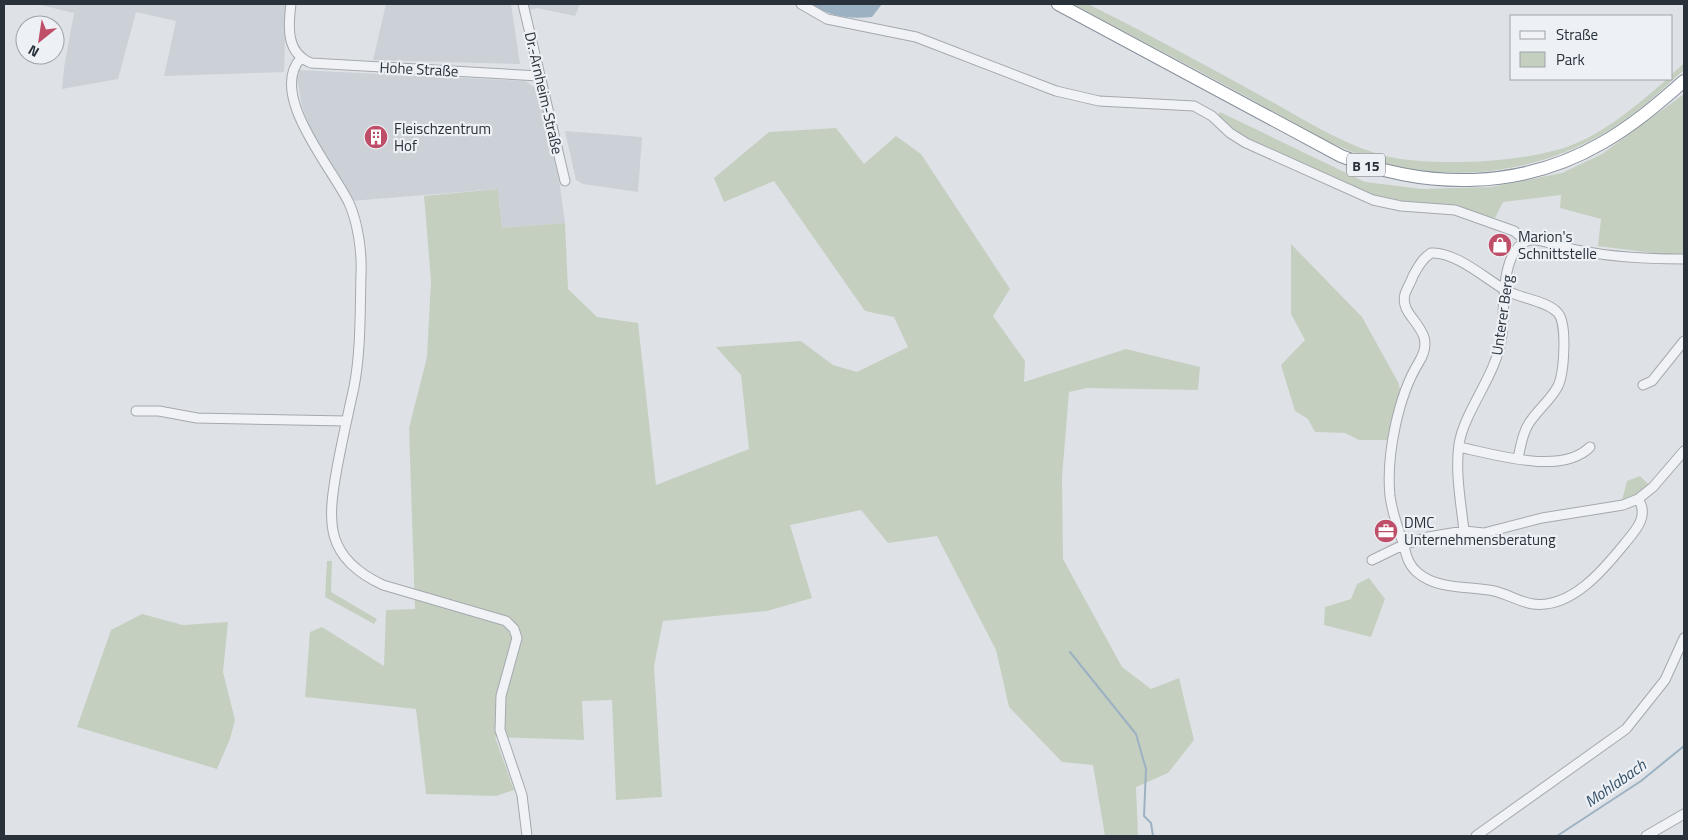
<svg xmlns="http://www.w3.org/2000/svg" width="1688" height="840" font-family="'Titillium Web',sans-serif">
<rect width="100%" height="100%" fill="#dee2e6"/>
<path fill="#ccd1d7" d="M36 4H286L284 72 164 76 176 21 136 12 118 79 62 89 64 68 74 13Z
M386 4H511L520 64 373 60Z
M529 4H580L575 16 537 8 530 10Z
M298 70 525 81 538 90 559 180 565 223 502 228 498 189 351 201 312 134 302 106 296 73Z
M565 131 642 137 638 192 583 184 576 180Z"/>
<path fill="#c5cfc0" d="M1073 4H1088C1148 34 1207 66 1265 98 1305 120 1349 149 1395 158 1441 166 1518 162 1564 148 1603 135 1637 105 1667 79H1672V74L1684 63V70C1665 87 1647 104 1626 119 1550 173 1448 189 1360 155 1321 140 1286 119 1249 98 1191 66 1131 36 1073 4Z
M1684 94V254H1661L1598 246 1601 219 1560 208 1561 195 1503 202 1495 218 1451 208 1433 207 1372 196 1243 138 1217 117 1220 112 1365 182 1422 189 1492 187 1562 173 1602 154Z
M836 128 864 164 896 136 921 154 1010 289 993 316 1025 361 1024 382 1126 349 1200 367 1198 390 1087 388 1069 392 1062 477 1063 559 1122 667 1151 689 1179 678 1194 740 1168 773 1136 787 1138 836H1105L1093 765 1062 762 1009 707 996 650 937 536 888 543 861 510 790 525 812 598 767 611 663 621 654 666 662 797 616 800 612 700 582 701 584 740 495 737 514 790 496 796 426 794 416 709 305 697 310 632 322 627 384 666 386 610 415 609 409 428 427 357 431 281 424 196 498 189 502 228 565 223 568 289 597 317 638 323 656 485 749 449 741 375 716 347 801 341 833 365 857 372 908 347 894 317 865 311 774 181 724 202 714 178 769 132Z
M1291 244 1362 317 1398 382 1401 393 1391 440H1359L1345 433 1315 432 1308 419 1295 411 1281 365 1305 340 1291 314Z
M1640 476 1648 484 1637 494 1622 500 1627 481Z
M327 561H332L331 592 377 619 374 624 325 597Z
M1369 578 1385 599 1371 637 1324 625 1325 607 1351 599 1357 584Z
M142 614 183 625 228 622 223 672 235 720 230 739 217 769 77 727 111 630Z"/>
<path fill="#9cb2c2" d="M811 4H882L872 17C849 19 831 17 811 4Z"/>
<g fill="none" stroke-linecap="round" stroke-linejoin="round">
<path stroke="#9cb2c2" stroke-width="2" d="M1070 652 1136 734 1146 769 1144 816 1151 823 1153 836
M1684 683V688
M1557 836 1641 781 1684 746"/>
<g stroke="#a4a9af" stroke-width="11">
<path id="minor" d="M291 4C288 27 286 53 311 63L539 76
M523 4 565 181
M801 4 827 19 916 37 1056 91 1099 101 1194 106 1212 116 1230 133 1246 143 1373 200 1401 206 1455 210 1514 231 1526 241
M301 58C267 94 333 169 349 203 358 223 362 252 361 274 360 310 361 351 354 387 348 414 342 441 337 468 327 523 325 558 383 585L506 621 514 629 517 638 501 696 500 730 522 795 527 836
M1643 385 1652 381 1684 341
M136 411H159L197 418 346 421
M1459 447C1494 454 1561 476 1590 447
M1518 458C1521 445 1523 430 1532 419 1540 408 1552 398 1558 386 1564 373 1568 322 1557 312 1547 301 1519 298 1505 290 1485 278 1454 251 1431 253 1422 259 1418 267 1413 276 1411 282 1407 288 1405 294 1398 319 1440 328 1419 362 1398 396 1386 456 1390 496 1392 511 1397 526 1402 540 1406 553 1407 564 1418 573 1438 590 1470 586 1494 591 1508 594 1519 602 1533 604 1572 609 1605 568 1626 542 1637 529 1649 515 1638 499
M1464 531C1461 503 1455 473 1459 444 1465 409 1497 375 1502 335 1505 311 1499 252 1527 241 1537 237 1550 244 1560 246 1597 256 1646 259 1684 259
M1372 560 1403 545 1428 537 1464 531 1484 533 1542 518 1623 505 1638 499 1653 487 1684 451
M1476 836 1626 729 1665 680 1684 638
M1646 836 1684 814"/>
</g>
<g stroke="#87909b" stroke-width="14">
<path id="highway" d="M1058 4 1341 156C1427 190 1521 190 1602 143 1632 126 1658 104 1684 81"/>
</g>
<use href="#minor" stroke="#f0f2f5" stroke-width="9"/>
<use href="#highway" stroke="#fff" stroke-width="12"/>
</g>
<defs>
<g id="building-disc" transform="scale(1.25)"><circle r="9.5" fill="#bf4f68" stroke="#edf0f4"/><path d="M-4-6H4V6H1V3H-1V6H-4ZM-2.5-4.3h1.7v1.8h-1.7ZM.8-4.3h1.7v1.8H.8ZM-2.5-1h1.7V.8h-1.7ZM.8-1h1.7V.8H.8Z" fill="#fff"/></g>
<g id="shop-disc" transform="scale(1.25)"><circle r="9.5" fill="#bf4f68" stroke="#edf0f4"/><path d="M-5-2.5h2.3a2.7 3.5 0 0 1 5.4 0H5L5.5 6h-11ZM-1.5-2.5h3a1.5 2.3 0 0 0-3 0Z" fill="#fff"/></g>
<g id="office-disc" transform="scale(1.25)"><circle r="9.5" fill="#bf4f68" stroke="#edf0f4"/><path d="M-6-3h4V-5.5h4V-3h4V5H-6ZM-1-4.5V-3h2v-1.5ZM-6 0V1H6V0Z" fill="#fff"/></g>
</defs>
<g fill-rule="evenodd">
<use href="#building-disc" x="376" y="137"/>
<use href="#shop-disc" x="1500" y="245"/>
<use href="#office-disc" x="1386" y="531"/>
</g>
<g text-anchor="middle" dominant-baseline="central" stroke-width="4.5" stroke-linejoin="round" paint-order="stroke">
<rect fill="#edf0f4" stroke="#646a72" stroke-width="1" x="1347" y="153.5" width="38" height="23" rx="4"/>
<g font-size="14" font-weight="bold" fill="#29313b">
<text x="1366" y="165">B 15</text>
</g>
<g font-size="15" fill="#29313b" stroke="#edf0f4">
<text transform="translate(419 69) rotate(3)">Hohe Straße</text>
<text transform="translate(544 93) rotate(77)">Dr.-Arnheim-Straße</text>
<text transform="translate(1502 315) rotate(-82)">Unterer Berg</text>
</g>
<g font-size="15" fill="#29313b" stroke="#edf0f4" text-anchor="start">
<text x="394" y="128">Fleischzentrum<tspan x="394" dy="17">Hof</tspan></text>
<text x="1518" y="236">Marion's<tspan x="1518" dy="17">Schnittstelle</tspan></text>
<text x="1404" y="522">DMC<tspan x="1404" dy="17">Unternehmensberatung</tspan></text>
</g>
<g font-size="16" font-style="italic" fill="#37526a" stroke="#edf0f4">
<text transform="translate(1615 783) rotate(-35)">Mohlabach</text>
</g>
</g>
<rect width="1688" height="840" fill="none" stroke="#29313b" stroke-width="10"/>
<rect x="1510" y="15" width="162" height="65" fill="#edf0f4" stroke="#9fa4aa"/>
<rect x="1520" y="31" width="25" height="8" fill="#f0f2f5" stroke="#9fa4aa"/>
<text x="1556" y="40" font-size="15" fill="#29313b">Straße</text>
<rect x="1520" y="52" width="25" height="15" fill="#c5cfc0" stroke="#9fa4aa"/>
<text x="1556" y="65" font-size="15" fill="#29313b">Park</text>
<g transform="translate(40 40) rotate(210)"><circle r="24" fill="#edf0f4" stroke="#9fa4aa"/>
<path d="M0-4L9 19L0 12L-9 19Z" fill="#bf4f68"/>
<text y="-8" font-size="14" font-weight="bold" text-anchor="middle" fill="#29313b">N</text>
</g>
</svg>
